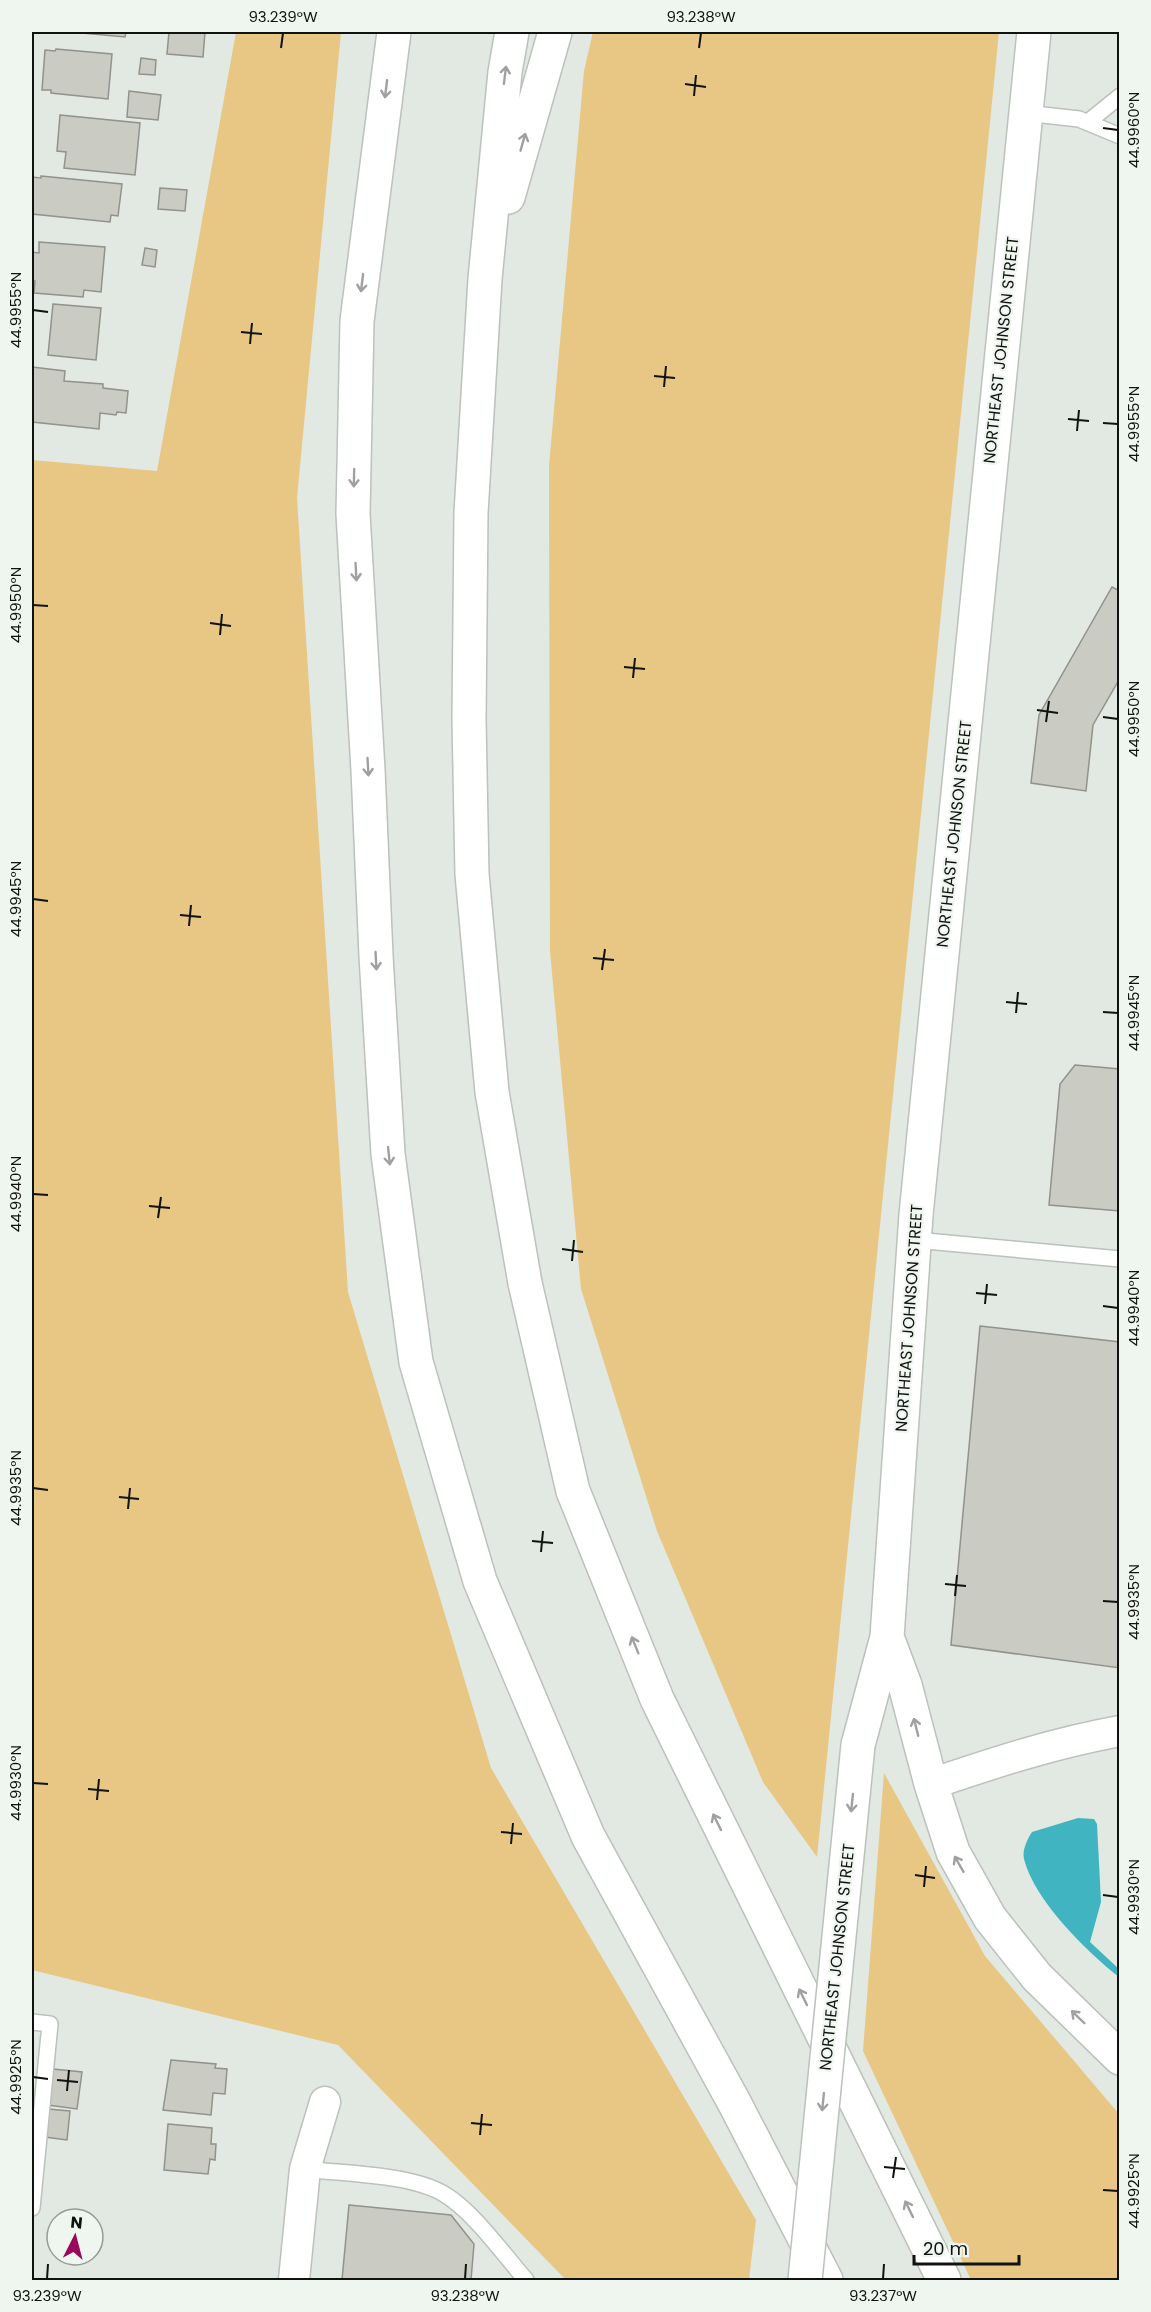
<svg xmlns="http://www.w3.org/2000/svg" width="1151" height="2312" font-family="Poppins,sans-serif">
<rect width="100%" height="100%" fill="#e2e8e2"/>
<path fill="#e7c783" d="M236 32H341L297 498 348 1292 491 1768 756 2220 749 2280H566L338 2045 32 1970V460L157 471Z
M593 32H999L817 1857 763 1782 657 1531 581 1289 550 951 549 466 584 71Z
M884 1773 985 1956 1119 2114V2280H971L863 2051Z"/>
<path fill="#40b4c0" d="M1078 1818 1094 1819 1097 1824 1101 1902 1090 1942 1119 1969V1977C1087 1952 1034 1900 1024 1859 1022 1850 1027 1840 1032 1832Z"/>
<path fill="#caccc4" stroke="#91928b" stroke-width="1.5" d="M71 32H126L125 37Z
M169 32H205L203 57 167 54Z
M56 49 112 54 108 99 51 93V90H42L45 50 55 51Z
M141 58 156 60 155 75 139 74Z
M129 91 161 95 158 120 127 117Z
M60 115 140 123 135 175 64 168 66 152 57 151Z
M41 176 122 184 118 216 111 215 110 222 32 214V177L41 178Z
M160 188 187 190 185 211 158 209Z
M39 242 105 247 101 292 84 290 83 297 34 293 35 281H32V252L39 253Z
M145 248 157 250 155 267 142 265Z
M53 304 101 308 96 360 48 355Z
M32 367 65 371 64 381 103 384V388L128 391 126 413 117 412 116 415 100 413 99 429 32 422Z
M1112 587 1120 591V678L1093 725 1086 791 1031 783 1039 715Z
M1075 1065 1120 1069V1211L1049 1205 1060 1084Z
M980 1326 1120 1342V1668L951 1645Z
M171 2060 216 2064 215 2068 227 2069 225 2094 213 2093 211 2115 163 2110Z
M53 2069 82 2072 77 2109 48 2105Z
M48 2109 70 2111 67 2140 45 2137Z
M168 2124 212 2128 211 2144H216L215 2160 210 2159 208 2174 164 2170Z
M349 2205 451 2215 474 2244 471 2280H342Z"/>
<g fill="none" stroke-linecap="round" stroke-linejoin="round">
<g stroke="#bbc1bb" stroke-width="18">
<path id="lane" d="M1025 113 1079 119 1120 136
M1088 122 1120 96
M915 1240 1120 1259
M32 2022 50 2024 32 2208
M305 2169C345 2174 410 2174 444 2194 473 2211 504 2255 526 2280"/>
</g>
<g stroke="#bbc1bb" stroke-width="33">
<path id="street" d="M931 1784C993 1763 1054 1743 1120 1731
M294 2280 305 2169 325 2102"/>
</g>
<g stroke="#bbc1bb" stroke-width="36">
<path id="secondary" d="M887 1637 905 1685 931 1784 953 1852 990 1918 1037 1977 1120 2058
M858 1745 887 1637 916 1215 1034 32"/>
</g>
<g stroke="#bbc1bb" stroke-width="36">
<path id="highway" d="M394 32 357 321 353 514 368 770 376 956 388 1154 416 1362 480 1581 588 1836 735 2104 826 2280
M512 32 505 72 485 279 471 513 469 719 472 874 492 1092 525 1283 573 1491 657 1699 944 2280
M508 197 555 32"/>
</g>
<use href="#lane" stroke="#fff" stroke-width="15"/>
<use href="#street" stroke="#fff" stroke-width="30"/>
<use href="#secondary" stroke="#fff" stroke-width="33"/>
<use href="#highway" stroke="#fff" stroke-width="33"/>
<g stroke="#bbc1bb" stroke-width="36" stroke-linecap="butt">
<path id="secondary-bridge" d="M805 2280 858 1745"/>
</g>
<use href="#secondary-bridge" stroke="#fff" stroke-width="33"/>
</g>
<defs><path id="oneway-shaft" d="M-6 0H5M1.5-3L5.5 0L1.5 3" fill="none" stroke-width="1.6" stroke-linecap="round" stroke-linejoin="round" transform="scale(1.5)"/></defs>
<g stroke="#9fa09f">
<use href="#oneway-shaft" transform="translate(505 75) rotate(-83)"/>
<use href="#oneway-shaft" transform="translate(386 89) rotate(97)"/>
<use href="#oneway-shaft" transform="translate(523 142) rotate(-74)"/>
<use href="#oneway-shaft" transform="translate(362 283) rotate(97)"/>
<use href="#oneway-shaft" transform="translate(354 478) rotate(91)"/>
<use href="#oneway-shaft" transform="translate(356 572) rotate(87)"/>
<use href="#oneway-shaft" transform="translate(368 767) rotate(87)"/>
<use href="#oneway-shaft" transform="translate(376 961) rotate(87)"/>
<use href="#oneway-shaft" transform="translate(389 1156) rotate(84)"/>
<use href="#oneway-shaft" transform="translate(635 1645) rotate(-112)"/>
<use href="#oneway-shaft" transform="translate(916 1727) rotate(-104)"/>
<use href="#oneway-shaft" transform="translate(852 1803) rotate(96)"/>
<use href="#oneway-shaft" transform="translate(717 1822) rotate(-116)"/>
<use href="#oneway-shaft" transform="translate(959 1864) rotate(-120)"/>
<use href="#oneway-shaft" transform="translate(803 1997) rotate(-116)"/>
<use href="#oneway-shaft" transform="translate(1078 2017) rotate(-136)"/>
<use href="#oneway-shaft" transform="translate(823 2102) rotate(96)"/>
<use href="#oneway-shaft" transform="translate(909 2209) rotate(-116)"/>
</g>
<path fill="none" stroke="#101210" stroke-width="2" d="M281 48 283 33M699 48 701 33M685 84 706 87M694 96 696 75M1103 128 1118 130M33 310 48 312M241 332 262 334M250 344 252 323M654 376 675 378M664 387 666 366M1068 419 1089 421M1103 423 1118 424M1077 431 1079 410M33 605 48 606M210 623 231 626M220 635 222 614M624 667 645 669M633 678 635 658M1037 710 1058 713M1103 717 1118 719M1046 722 1049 701M33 899 48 901M180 915 201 917M189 926 191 905M593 958 614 960M602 970 605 949M1006 1002 1027 1004M1103 1012 1118 1013M1016 1013 1018 992M33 1194 48 1195M149 1206 170 1208M158 1218 161 1197M562 1249 583 1252M572 1261 574 1240M976 1293 997 1295M985 1304 987 1284M1103 1306 1118 1308M33 1488 48 1490M119 1497 139 1499M128 1509 130 1488M532 1541 553 1543M541 1552 543 1531M945 1584 966 1586M955 1596 957 1575M1103 1601 1118 1602M33 1783 48 1784M88 1789 109 1791M97 1800 99 1779M501 1832 522 1834M511 1844 513 1823M915 1875 935 1878M924 1887 926 1866M1103 1895 1118 1897M33 2077 48 2079M57 2080 78 2082M67 2091 69 2070M471 2123 492 2125M480 2135 482 2114M884 2167 905 2169M893 2178 896 2157M1103 2190 1118 2191M47 2279 48 2264M465 2279 466 2264M883 2279 884 2264"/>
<g text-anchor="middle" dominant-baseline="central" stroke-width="4.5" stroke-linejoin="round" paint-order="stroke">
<g font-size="16" fill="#101210" stroke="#eff6ef">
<text transform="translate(1001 350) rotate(-84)">NORTHEAST JOHNSON STREET</text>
<text transform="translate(954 834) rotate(-84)">NORTHEAST JOHNSON STREET</text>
<text transform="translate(909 1318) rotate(-86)">NORTHEAST JOHNSON STREET</text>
<text transform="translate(837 1957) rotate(-84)">NORTHEAST JOHNSON STREET</text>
</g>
</g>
<rect width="1151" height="2312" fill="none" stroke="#eff6ef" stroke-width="66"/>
<g transform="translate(75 2237) rotate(6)"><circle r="28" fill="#eff6ef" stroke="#969b96" stroke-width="1.5"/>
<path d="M0-4.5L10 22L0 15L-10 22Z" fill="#99095b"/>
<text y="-9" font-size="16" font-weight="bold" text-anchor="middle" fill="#101210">N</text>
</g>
<path d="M914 2255v9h105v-9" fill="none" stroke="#101210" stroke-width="3"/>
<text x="923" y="2255" font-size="18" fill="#101210" stroke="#eff6ef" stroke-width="4.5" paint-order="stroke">20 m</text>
<rect x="33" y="33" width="1085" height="2246" fill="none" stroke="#101210" stroke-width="2"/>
<g font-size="15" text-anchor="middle" fill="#101210">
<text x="283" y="22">93.239°W</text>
<text x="701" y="22">93.238°W</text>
<text transform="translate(1134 130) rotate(-90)" y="5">44.9960°N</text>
<text transform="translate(16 310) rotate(-90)" y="5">44.9955°N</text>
<text transform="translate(1134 424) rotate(-90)" y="5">44.9955°N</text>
<text transform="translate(16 605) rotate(-90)" y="5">44.9950°N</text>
<text transform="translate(1134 719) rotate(-90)" y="5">44.9950°N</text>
<text transform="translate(16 899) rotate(-90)" y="5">44.9945°N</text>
<text transform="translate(1134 1013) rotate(-90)" y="5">44.9945°N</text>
<text transform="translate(16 1194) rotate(-90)" y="5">44.9940°N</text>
<text transform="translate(1134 1308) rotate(-90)" y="5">44.9940°N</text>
<text transform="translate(16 1488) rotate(-90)" y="5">44.9935°N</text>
<text transform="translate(1134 1602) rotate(-90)" y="5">44.9935°N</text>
<text transform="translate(16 1783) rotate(-90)" y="5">44.9930°N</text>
<text transform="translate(1134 1897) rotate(-90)" y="5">44.9930°N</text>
<text transform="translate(16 2077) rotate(-90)" y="5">44.9925°N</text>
<text transform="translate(1134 2191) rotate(-90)" y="5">44.9925°N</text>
<text x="47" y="2301">93.239°W</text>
<text x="465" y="2301">93.238°W</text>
<text x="883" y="2301">93.237°W</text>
</g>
</svg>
